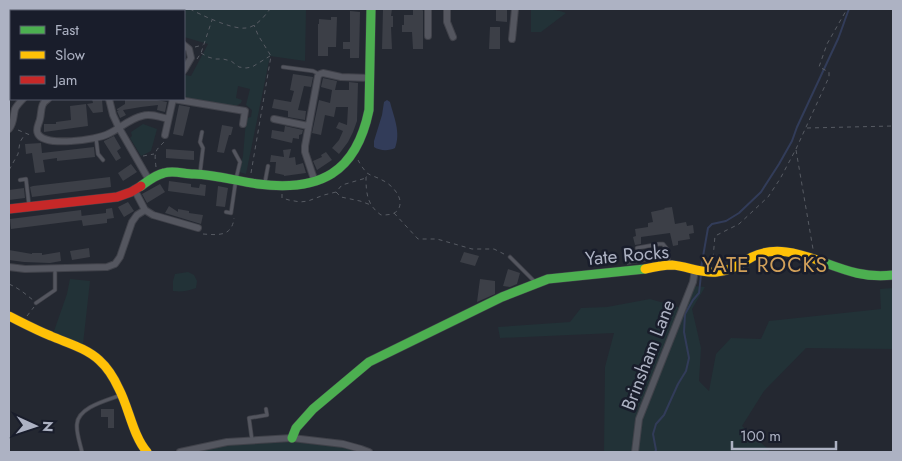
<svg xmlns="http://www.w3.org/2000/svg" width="902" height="461" font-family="Jost,sans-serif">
<rect width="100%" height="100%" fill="#242831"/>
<path fill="#223237" d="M133 9H306L305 61 270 56 246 174 239 172 243 156 246 120 247 118 251 117 252 110 246 105 250 89 238 86 236 98 242 100 241 103 236 106 184 98 185 75 191 76 208 44 184 37V11H133Z
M531 9H552L553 10 560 11 566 13 541 32H531Z
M143 124 157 129 151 151 141 156 130 138 132 136 131 132Z
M188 272 194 275 197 281 196 288C188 291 182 292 173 291V281L175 274Z
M70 279 90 281 83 344 53 334 67 294Z
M695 286 705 287 692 309 701 348 699 381 709 391 716 354 731 338 761 339 769 321 881 309 880 289 893 288V349L806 348 764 391 742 426 768 449 770 452H604L605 367 614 333 500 338 498 327 570 322 581 308 607 307 650 299 685 309Z
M291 442 343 447 358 452H192L226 445Z"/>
<path fill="#323c59" d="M387 100 390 102C394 118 401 132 395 148 389 151 380 151 374 147V141L382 115 384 102Z"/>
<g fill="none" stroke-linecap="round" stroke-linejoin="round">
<path stroke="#323c59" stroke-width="2" d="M701 268 708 228 712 224 726 221 739 213 761 192 779 164 792 141 797 127 838 39C842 29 845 19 849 9
M655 452 656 450 653 434 656 424 664 415 678 384 686 371 689 358 684 332 685 314 693 300 699 293 701 275"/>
</g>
<path fill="#3c3f47" d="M383 9H392L391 16H393V27H391L392 49H382Z
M413 9H422L423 11V49H413L412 32H402V25H404V15H413Z
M496 9H507V22L496 21Z
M350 11 360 12 359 58H350V49H343V42H350Z
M331 17H337L336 47H328V56H318V24H319V19L331 20Z
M490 27H500V49H489Z
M293 74 313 77 311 87 304 86 298 110 306 111 305 120 288 117V111L272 108 274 99 291 102 294 91 290 90Z
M323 78 337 81 335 90H349V82L358 83 357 121 353 132 348 142 339 154 332 148 339 140 343 131 336 128 339 122 347 125 348 107H336L334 117 325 115 321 135 312 133 319 100 330 103 332 90 321 87Z
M92 99H102L103 112 93 113 87 104 93 103Z
M125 99H152L167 102 165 112 157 110 158 105 141 107 123 110 126 115 120 118 117 111 119 110H117V109L125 104Z
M86 104 88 126 44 132V124H56V122L71 120 70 106Z
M179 105 190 107 183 136 173 134Z
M222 125 233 127 231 135H229L224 153 217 152Z
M285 126 303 130 302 134 299 135V139L293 138 292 143 271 138 272 130 284 132Z
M114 136 121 148 117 151 121 158 116 161 104 142V141Z
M41 143 42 153 94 147 95 157 57 161V158L43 160 45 172 35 173 32 153 26 154 25 144Z
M166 149 194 151V160L166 158Z
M291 149 289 158 295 157 296 165 303 163 306 173 284 176V175L275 173 276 162H270L271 155 284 157 283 150Z
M326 152 332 160 317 170 313 161 322 157 321 155Z
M131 164 137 172 123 181 118 173Z
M110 177 111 187 32 197 30 187 33 186Z
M169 181 191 184V187L199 188 200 184 206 185 205 196 168 191Z
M160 184 165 192 147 203 142 194Z
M218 186 228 188 225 207 216 206Z
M24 188 25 198 9 200V190Z
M128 202 134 211 124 217 118 207Z
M169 206 178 212V209L189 211V213L203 215 201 224 165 213Z
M672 207 675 224 686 222 687 226 693 225 694 233 689 234 690 239 678 241V245L673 246 670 233 641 237V244L635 245 633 237 636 236 635 229 648 227V223L653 222 651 212 665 209 664 208Z
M112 208 114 218 107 219V223L83 226 81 216 106 213V209Z
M81 210 82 220 11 229 10 219Z
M89 248 90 257 72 260 70 251Z
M9 250 32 254V253H42V255L60 252 61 261 50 263 24 262 9 260Z
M636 251H642V257H649L650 261 627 265V253Z
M464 252 479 256 475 266 460 262Z
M508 269 520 273 517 284 510 287 503 286Z
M480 279 495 281V294L477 302Z
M101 409H114V428H108V417H101Z"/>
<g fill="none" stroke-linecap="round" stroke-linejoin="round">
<g stroke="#40424a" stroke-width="4.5">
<path id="lane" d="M283 67 313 71 319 74
M96 138 98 154 103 160
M200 173 203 148 200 142 202 132
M20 180 26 179 29 205
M265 182 268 166
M226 212 231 213 236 179 240 162 234 151
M637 248 659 244H663L667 249 669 263
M510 257 535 282
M36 303 55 290V269
M252 440 249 418 267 415 266 409
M82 452C80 443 76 433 77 424 78 407 108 400 121 395"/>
</g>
<g stroke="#40424a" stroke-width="8">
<path id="street" d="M447 9V22L453 37
M428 36V9
M512 39 515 9
M184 45 189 49 191 58 184 70
M9 58H11
M48 99C40 104 42 110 40 119 39 124 35 129 38 134 45 147 96 140 108 134 119 129 131 118 142 116 150 113 160 117 168 119
M109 99 113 115 119 128 149 180
M173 99 245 111 243 124
M274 119 308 126
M9 129C14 123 13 117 15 109 17 105 20 102 23 99
M165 135 173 99
M315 182 305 152V146L318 76 320 74 323 73 341 77 370 78
M134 189 145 210 153 215 198 228
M9 267 25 269 107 267 115 264 120 257 132 222 137 215 145 210
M180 452 227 442 292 438 343 444 361 449 369 452
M635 452 639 419 693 282 695 270"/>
</g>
<g stroke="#40424a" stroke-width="10">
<path id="fast" d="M141 186C148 181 155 175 164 173 174 170 184 174 194 174 216 175 237 181 258 184 320 192 356 173 369 110L371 9
M820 261C847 271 864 278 893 275
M292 438 296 428 313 409 369 362 502 297 548 279 645 269"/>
</g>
<g stroke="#40424a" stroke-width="10">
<path id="slow" d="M645 269C654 267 663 265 672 265 687 266 702 274 717 272 731 271 741 263 752 257 774 246 798 253 820 261
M9 316C23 323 36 330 51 336 67 343 86 348 99 360 108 368 114 378 119 389 129 408 133 436 147 452"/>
</g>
<g stroke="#40424a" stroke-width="10">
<path id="jam" d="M9 209 117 197 131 192 141 186"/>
</g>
<path stroke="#575b63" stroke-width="1" stroke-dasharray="4 4" stroke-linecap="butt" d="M190 9C201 15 233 30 246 28 256 27 264 17 270 9
M9 11 12 9
M195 47 203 45
M201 53 208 57 215 59H223L231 61 239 67 246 68 252 67 270 56
M197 59 201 53 212 20
M807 128 893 126
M18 130 30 135
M796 150 813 249
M143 156 154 154
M358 160C360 164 364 170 367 173 371 176 377 177 382 180 391 184 404 197 399 208 396 215 387 215 381 215 367 205 366 193 366 177L368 175
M156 167C154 151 155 151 165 141
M9 170 18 154 20 142 25 134
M251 173 271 56 258 35 254 25
M336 192 341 197 360 201 371 205
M282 194V198L289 200 300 202 308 201 324 195 336 192 342 185 366 178
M394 213 418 239H437L472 249H494L506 255
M203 234C218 235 232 237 234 218
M708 264 713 258 715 236 739 224 768 197 780 179 796 149 829 77V72L819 67 827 44 847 9
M9 284C20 289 24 293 33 300
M27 316 34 307"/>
<use href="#lane" stroke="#54565f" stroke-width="3"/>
<use href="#street" stroke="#54565f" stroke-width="6"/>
<use href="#fast" stroke="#4caf50" stroke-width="9"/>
<use href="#slow" stroke="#ffc107" stroke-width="9"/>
<use href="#jam" stroke="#c62828" stroke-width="9"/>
</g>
<g text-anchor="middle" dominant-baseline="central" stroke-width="5" stroke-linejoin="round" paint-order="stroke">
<g font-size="19" fill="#adb2c3" stroke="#191d2b">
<text transform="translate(627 255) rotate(-5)">Yate Rocks</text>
<text transform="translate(648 355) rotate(-69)">Brinsham Lane</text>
</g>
<g font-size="21" letter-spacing="1" fill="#d1a05a" stroke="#191d2b">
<text x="765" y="265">YATE ROCKS</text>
</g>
</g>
<rect width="902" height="461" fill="none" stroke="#adb2c3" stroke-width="20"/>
<rect x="10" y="10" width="175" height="90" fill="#191d2b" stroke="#545968"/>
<rect x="20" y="26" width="25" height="8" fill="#4caf50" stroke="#545968"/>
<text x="55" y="35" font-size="15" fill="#adb2c3">Fast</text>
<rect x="20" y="51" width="25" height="8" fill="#ffc107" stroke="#545968"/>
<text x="55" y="60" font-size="15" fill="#adb2c3">Slow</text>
<rect x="20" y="76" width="25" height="8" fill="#c62828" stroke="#545968"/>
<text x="55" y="85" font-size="15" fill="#adb2c3">Jam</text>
<g transform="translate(35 426) rotate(93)" stroke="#191d2b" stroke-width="4" paint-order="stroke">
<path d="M0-4L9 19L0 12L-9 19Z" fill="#adb2c3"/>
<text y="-8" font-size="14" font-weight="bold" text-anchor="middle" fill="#adb2c3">N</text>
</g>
<path d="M732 441v8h104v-8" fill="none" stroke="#adb2c3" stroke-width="2.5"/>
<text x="740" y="441" font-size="15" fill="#adb2c3" stroke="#191d2b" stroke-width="4" paint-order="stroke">100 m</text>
</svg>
